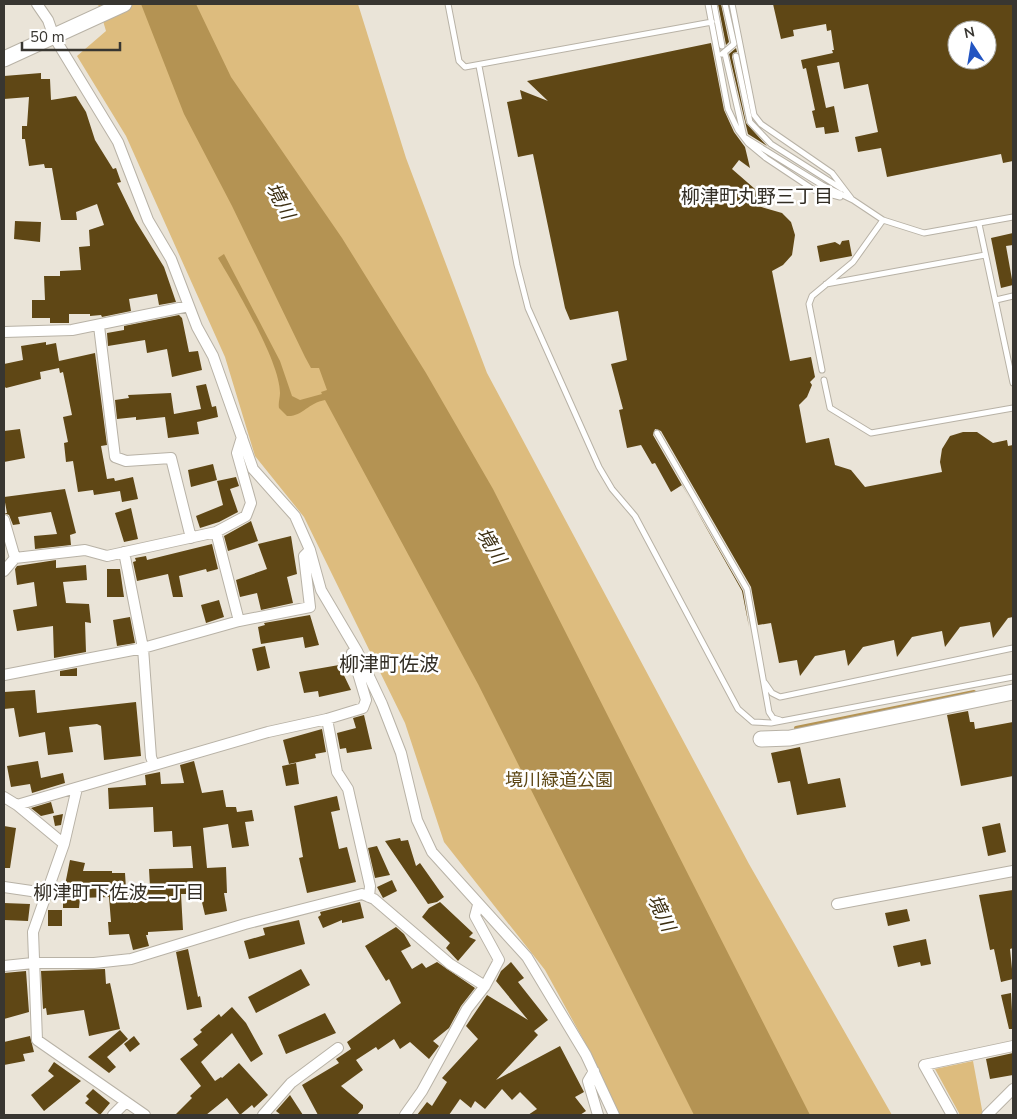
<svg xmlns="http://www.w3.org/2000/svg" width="1017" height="1119" font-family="'Nunito Sans','Noto Sans JP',sans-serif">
<rect width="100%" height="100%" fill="#eae4d8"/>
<path fill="#ddbc7e" d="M98 4H358L406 158 487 373 749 864 892 1115H619L583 1039 545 970 444 842 405 723 304 517 255 456 225 357 126 136 77 56 106 31Z
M973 1061 983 1115H960L935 1069Z"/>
<path fill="#b49353" d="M141 4H196L231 77 342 238 426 373 493 489 810 1115H694L478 684 325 400C308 403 302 417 287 416L279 408C278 403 280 398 280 393 280 361 235 287 218 258L224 254 280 361 292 396 300 400 322 394 321 392 327 390 319 368H311L305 357 232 206 184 114Z"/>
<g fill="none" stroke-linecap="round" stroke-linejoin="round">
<path stroke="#b49353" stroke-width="4" d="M796 728 974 692"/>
</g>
<path fill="#5f4715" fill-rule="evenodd" d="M718 4H721L729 42 726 45Z
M773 4H1013V161L1003 163 1001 154 887 177 881 148 858 152 855 137 878 132 868 84 844 89 839 62 817 66 826 108 834 106 839 132 825 134 824 127 816 128 812 111 815 110 806 68 803 69 801 60 833 53 832 50H834L831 30 827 31 826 24 793 30 794 36 781 39ZM957 30H987V60H957Z
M711 43 724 110 734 132 745 147 750 168 739 160 732 169 755 189 758 206 782 213 791 222 795 235 792 255 783 265 772 271 790 361 811 357 815 377 810 382 812 385 807 397 799 405 806 443 829 438 835 465 851 470 865 487 942 472 940 462 942 449 950 436 963 432H977L993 443 1007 440 1008 446 1013 445V617L1008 618 993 638 990 622 960 627 945 647 942 631 912 637 897 657 894 640 863 647 848 666 845 650 815 656 800 676 797 660 779 663 771 623 758 625 751 587 661 431 655 429 653 435 743 591 749 627 742 591 682 485 671 492 655 463 652 464 641 445 627 448 619 410 623 409 611 364 627 360 618 311 570 320 565 308 533 154 518 157 507 102 522 99 520 90 548 101 527 81Z
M736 48 737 52 733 53 732 57 746 123 767 146 748 134 729 54Z
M41 73V79H50L51 100 76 96 86 112 95 140 113 169 116 168 121 182 117 183 135 220 164 267 176 302 159 305 157 294 129 299 131 311 102 317 101 315 90 316V314H69V323H50V318H32V300H45L44 276H60V271L81 270 79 247 90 246 89 230 104 225 97 204 76 212 77 220H61L52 168H45L44 164 29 166 25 139H22V126H27L29 97 4 99V76Z
M15 221 41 222 40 242 14 239Z
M1013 233V245L1006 246 1013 285 1001 288 991 238Z
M849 240 852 256 820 262 817 246 835 242 840 245 842 241Z
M179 315 182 318 189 352 198 351 202 370 172 377 167 349 147 353 145 340 108 346 107 333 124 330V326Z
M46 342V345L56 343 59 361 95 353 107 445 101 446 107 479 114 478 115 481 133 477 138 499 122 502 120 491 94 495 93 490 78 492 73 461 66 462 64 443 68 442 63 417 72 415 63 372 60 373 59 368 40 372 41 379 6 388 4 386V364L23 360 21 346Z
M206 384 212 407 216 406 218 417 197 422 199 434 168 438 165 417 136 420V417L117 419 115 400 129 398 128 395 171 393 174 414 201 409 196 386Z
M20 429 25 458 4 462V431Z
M213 464 217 480 191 487 188 470Z
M236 477 239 486 230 489 238 512 219 522 200 528 196 516 223 505 217 481Z
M65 489 76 533 70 535 71 545 35 549 34 536 57 534 51 512 18 517 20 524 13 525 9 515 4 513H7L4 497Z
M131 508 138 539 124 542 115 513Z
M251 521 258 541 228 551 224 536Z
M291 536 297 574 287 577 293 603 261 610 257 593 240 597 236 580 267 569 258 544Z
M212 544 218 569 207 572 206 569 179 576 183 597H173L168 574 137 581 133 562 136 561 135 558 146 556 147 560Z
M56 560V568L86 565 87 580 63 582 66 603 89 604 91 623 85 622 86 652 54 658 53 626 17 631 13 610 37 606 34 582 17 585 15 569 17 566Z
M107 569H120L124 597H107Z
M219 600 224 617 206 623 201 605Z
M310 615 319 645 305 648 303 637 261 644 258 627 265 625 264 623Z
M130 617 135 643 117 646 113 620Z
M265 646 270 668 257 671 252 649Z
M339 665 351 690 319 697 318 691 304 693 299 672Z
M77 668V676H60V671Z
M35 690 37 713 136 702 141 756 104 760 101 726 97 724 69 727 73 752 48 755 45 732 19 737 14 708 4 709V692Z
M968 711 970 722H974L975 729 1013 722V776L961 786 947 715Z
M364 715 372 749 347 753 346 748 340 749 337 733 356 728 353 718Z
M322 729 326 752 315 754 316 758 289 764 283 740Z
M800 747 808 784 840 778 846 807 797 815 790 781 778 783 771 753Z
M38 761 41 778 63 773 65 783 32 793 30 784 11 787 7 766Z
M194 761 202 793 223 790 226 807H236L237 812 252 810 254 821 245 822 249 846 232 848 228 824 203 828 207 868 226 867 227 893H224L227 911 205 915 200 894H181L183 930 148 932V935H146L149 946 133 950 129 934 109 935 108 922H111L109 897 80 898 79 908H63V885H65L70 860 85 863 83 871H112V873H125L126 889 150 887 149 869 193 868 191 846 173 847 172 831 154 832 153 807 109 809 108 788 146 785 145 775 160 772 161 784 184 783 180 765Z
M296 763 299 784 286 786 282 766Z
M337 796 340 810 331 812 339 849 347 847 356 882 307 893 299 858 303 857 294 806Z
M51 802 54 813 41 816 31 808Z
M63 814 61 825 55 826 53 816Z
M1000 823 1006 852 988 856 982 827Z
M4 826 16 828 10 868H4Z
M400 838 401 841 408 840 416 866 420 863 444 897 437 902 428 904 385 841Z
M377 846 390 875 375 878 368 848Z
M392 880 397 891 383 898 377 887Z
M1013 890V948L1010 949 1013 979 1001 982 994 949 990 950 979 895Z
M360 902 364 918 342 923V920L323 928 318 917 321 915 320 912Z
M440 902 473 933 469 937 476 940 458 961 446 948 450 943 422 917 429 908Z
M4 903 30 904 28 921 4 920Z
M907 909 910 921 888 926 885 913Z
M48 910H62V926H48Z
M299 920 305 944 249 959 244 941 265 935 263 928Z
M396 927 404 934 411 946 401 951 412 969 422 963 426 968 437 962 475 988 461 1006 449 1028 433 1041 439 1046 429 1059 410 1042 400 1049 394 1039 378 1050 376 1047 356 1060 363 1070 341 1086 363 1105V1108L357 1115H318L302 1085 339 1063 336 1059 351 1049 347 1042 401 1003 389 979 386 981 365 946Z
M926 939 931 964 921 966 920 962 898 967 893 946Z
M188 949 198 997 200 996 202 1007 187 1010 176 952Z
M511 962 524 978 518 982 548 1020 534 1031 538 1035 496 1080 560 1046 584 1092 575 1097 586 1111 580 1115H528L537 1109 520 1092 512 1100 502 1089 485 1109 475 1101 471 1108 460 1099 449 1115H417L427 1102 432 1106 447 1082 442 1078 478 1039 466 1026 487 995 528 1020 496 981 501 971Z
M105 969 106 984 110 983 120 1029 89 1036 84 1010 47 1015 46 1008 43 1009 41 971Z
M301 969 310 985 256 1013 248 997Z
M26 971 29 1012 4 1019V973Z
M1011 993 1013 1029H1009L1001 995Z
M232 1007 246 1023 263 1054 251 1062 232 1033 201 1062 215 1081 221 1077 222 1078 239 1063 268 1095 254 1108 252 1105 240 1115 227 1098 206 1115H175L192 1098 190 1096 201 1086 180 1059 198 1045 193 1039 202 1032 200 1030 219 1014 221 1017Z
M325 1013 336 1033 286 1054 278 1035Z
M120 1030 128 1039 107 1057 116 1067 109 1073 88 1057Z
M30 1036 34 1052 23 1054 25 1061 4 1065V1042Z
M134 1036 140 1044 130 1052 124 1044Z
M1013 1053V1075L990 1079 986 1059Z
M54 1062 81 1081 44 1111 31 1095 54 1076 48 1071Z
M93 1089 110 1103 100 1115 85 1103 89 1099 86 1096Z
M290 1095 303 1115H281L276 1111Z"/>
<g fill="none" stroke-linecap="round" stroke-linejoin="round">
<g stroke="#b8b2a6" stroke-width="7">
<path id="lane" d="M448 4 459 61 465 67 712 22
M708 4 728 109 738 130 748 143 766 158 814 190 840 197
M714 4 722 46
M732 4 754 115 761 124 832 173 851 198
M722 54 734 44 725 4
M725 54 744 137 822 185 853 200 883 220 924 233 1013 217
M736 56 750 122 771 144 842 189
M479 66 517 265 528 308 599 467 612 489 635 516 738 709 753 722 771 723 1013 677
M979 224 1013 383
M826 284 985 255
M996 300 1013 296
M822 370 809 304 812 296 853 262 883 220
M824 380 830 408 871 433 1013 408
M657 433 747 589 769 712 773 718 780 720
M765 683 772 693 780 697 1013 648"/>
</g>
<g stroke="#b8b2a6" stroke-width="12">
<path id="street" d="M37 4 48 20 54 37 118 142 148 220 171 259 197 327 213 356 253 469 295 516 310 550 321 590 357 651 382 704 401 753 417 820 432 852 527 957 586 1055 614 1115
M99 326 115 457 126 461 171 458 191 538
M4 332 72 330 189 306
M4 520 15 558
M216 532 239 621
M124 552 143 648 151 757 154 765
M4 571 15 558 85 550 107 556 216 532 246 516 251 503 237 453 242 437
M4 675 143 648 239 621 310 607 304 556 310 550
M327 719 337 772 348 789 370 886 369 897
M4 797 17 805 64 844 77 788
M17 805 268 732 327 719 363 708 366 700 352 653 354 652
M64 844 33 932 37 1040 145 1115
M4 887 45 893
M837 904 1013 871
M4 966 33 963H94L131 959 245 924 362 894 374 899 450 964 485 986
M594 1071 588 1081 598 1115
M113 1115 126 1102
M263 1115 291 1083 338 1048
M405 1115 422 1091 467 1009 485 986 499 960 475 916 478 905
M952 1115 924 1065 1013 1046
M987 1115 1013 1089"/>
</g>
<g stroke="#b8b2a6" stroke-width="17">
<path id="secondary" d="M4 59 124 4
M761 739 790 738 1013 692"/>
</g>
<use href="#lane" stroke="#fff" stroke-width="5"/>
<use href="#street" stroke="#fff" stroke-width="10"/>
<use href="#secondary" stroke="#fff" stroke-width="15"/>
</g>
<g text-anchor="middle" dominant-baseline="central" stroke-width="5" stroke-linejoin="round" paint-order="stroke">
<g font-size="18" fill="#5d4613" stroke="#fff">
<text x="559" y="780">境川緑道公園</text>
</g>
<g font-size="19" fill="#332e25" stroke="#fff">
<text x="757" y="197">柳津町丸野三丁目</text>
<text x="119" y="893">柳津町下佐波二丁目</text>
</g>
<g font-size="19" font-style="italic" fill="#3c2e11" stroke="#fff">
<text transform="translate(280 201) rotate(62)">境川</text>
<text transform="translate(491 546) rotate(59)">境川</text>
<text transform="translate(661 913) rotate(64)">境川</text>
</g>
<g font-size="20" fill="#332e25" stroke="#fff">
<text x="389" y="664">柳津町佐波</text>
</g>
</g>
<rect width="1017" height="1119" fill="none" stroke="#383631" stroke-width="10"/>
<g transform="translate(972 45) rotate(348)"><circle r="24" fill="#ffffff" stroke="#afafad"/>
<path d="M0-4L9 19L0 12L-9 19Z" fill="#2254c1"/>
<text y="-8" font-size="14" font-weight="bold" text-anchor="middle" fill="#383631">N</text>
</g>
<path d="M22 42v8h98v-8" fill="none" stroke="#383631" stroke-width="2.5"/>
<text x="30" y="42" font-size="15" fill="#383631" stroke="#ffffff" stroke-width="4" paint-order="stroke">50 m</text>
</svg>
